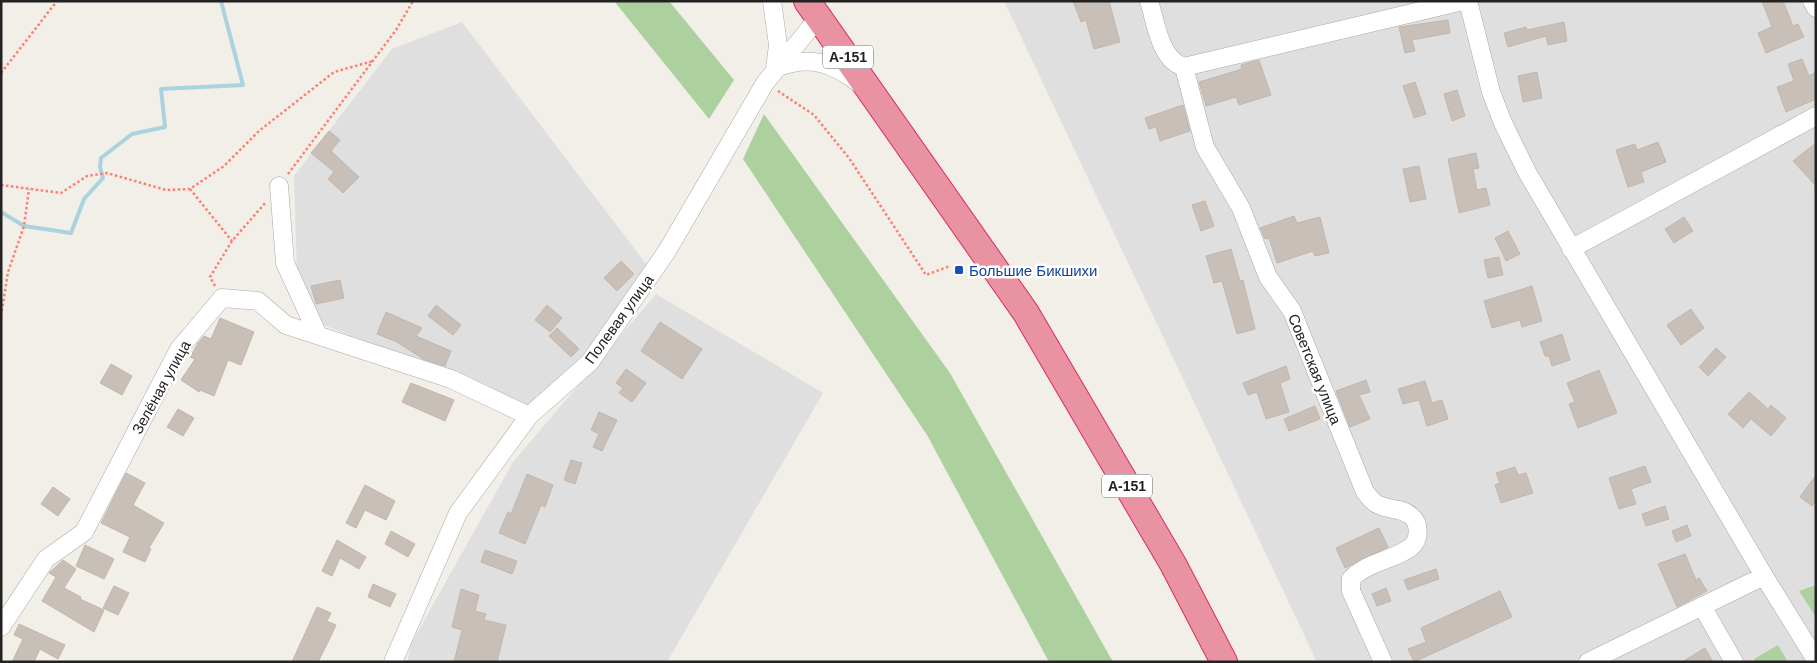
<svg xmlns="http://www.w3.org/2000/svg" width="1817" height="663" font-family="Helvetica,sans-serif">
<rect width="100%" height="100%" fill="#f2efe9"/>
<path fill="#e0dfdf" d="M1004 1H1816V662H1317Z
M462 22 647 265 588 351 528 406 321 324 297 275 294 176 392 49Z
M656 294 823 393 667 662H407L411 644 513 462Z"/>
<path fill="#add19e" d="M614 1H669L734 80 709 119Z
M764 114 950 373 1113 662H1049L927 435 743 159Z
M1816 585V617L1799 591Z
M1778 645 1788 662H1756L1754 659Z"/>
<g fill="none" stroke-linecap="round" stroke-linejoin="round">
<path stroke="#aad3df" stroke-width="4" d="M1 212 24 226 71 233 84 199 103 178 100 167 101 158 132 134 165 127 161 89 243 85 221 1"/>
</g>
<path fill="#c7bfb8" stroke="#c4b6ab" d="M1073 1H1109L1120 42 1094 49 1086 20 1081 22Z
M1762 1H1783L1793 26 1798 24 1804 37 1766 53 1758 33 1772 27Z
M1448 20 1450 33 1412 40 1415 51 1405 53 1399 27Z
M1564 22 1567 41 1548 45 1546 36 1508 47 1504 33 1526 27 1527 30Z
M1802 59 1809 76 1816 72V99L1786 112 1777 87 1794 81 1788 64Z
M1259 60 1271 95 1239 105 1236 97 1206 106 1199 82 1242 69 1241 65Z
M1537 72 1542 98 1523 102 1518 76Z
M1415 82 1426 114 1414 118 1403 86Z
M1457 90 1465 116 1452 121 1444 94Z
M1183 105 1190 131 1160 141 1156 127 1149 129 1145 118Z
M329 131 340 140 331 151 359 177 343 193 328 179 334 172 311 153Z
M1658 142 1666 162 1641 172 1644 182 1628 187 1616 150 1635 144 1637 150Z
M1816 143V186L1793 161Z
M1476 153 1479 168 1473 169 1477 190 1486 188 1490 205 1459 213 1448 159Z
M1419 166 1426 199 1410 202 1403 169Z
M1205 201 1214 226 1201 231 1192 205Z
M1294 216 1297 223 1320 217 1329 253 1315 256 1313 251 1277 263 1269 238 1265 239 1260 228Z
M1684 217 1693 231 1674 243 1665 229Z
M1508 231 1520 254 1506 261 1495 238Z
M1231 249 1240 281 1243 280 1255 329 1237 334 1222 281 1214 283 1206 256Z
M1499 257 1503 275 1488 278 1484 260Z
M621 261 634 274 617 291 604 278Z
M340 280 344 298 316 304 311 286Z
M1532 286 1542 321 1522 327 1520 320 1492 328 1484 301Z
M436 305 461 325 453 335 428 316Z
M547 305 562 318 550 332 535 320Z
M1691 309 1704 328 1681 345 1667 325Z
M386 312 422 328 416 336 451 351 445 366 423 359 397 342 377 334Z
M220 318 254 332 241 365 228 360 214 396 200 390 199 392 181 380 195 359 190 357 198 343 204 336 211 339Z
M660 322 702 349 682 379 641 351Z
M557 328 579 349 571 357 549 336Z
M1562 334 1570 360 1552 366 1549 356H1545L1540 342Z
M1716 348 1726 357 1708 376 1699 367Z
M111 364 132 376 122 395 100 383Z
M1286 366 1290 379 1280 383 1289 412 1266 419 1257 392 1248 395 1243 383Z
M626 369 646 383 632 402 619 393 623 388 616 383Z
M1599 370 1617 413 1578 428 1569 404 1575 402 1567 383Z
M1366 380 1370 392 1359 395 1370 419 1350 427 1336 391Z
M1425 381 1432 403 1442 400 1448 419 1427 426 1419 400 1403 404 1398 389Z
M411 383 454 400 445 421 402 402Z
M1749 392 1768 409 1771 405 1786 418 1771 436 1751 419 1743 428 1728 414Z
M1315 406 1320 419 1289 431 1284 419Z
M178 409 194 418 183 436 167 427Z
M599 412 617 420 602 451 593 447 599 434 591 430Z
M571 460 582 463 575 484 564 480Z
M1645 466 1651 482 1631 489 1636 504 1619 509 1609 478Z
M1515 467 1518 475 1526 473 1533 493 1501 503 1495 485 1500 483 1496 473Z
M126 473 145 483 133 505 164 523 149 548 151 549 145 562 123 552 130 537 101 523Z
M527 474 553 485 545 507 541 505 525 544 499 533 508 512 511 514Z
M1816 475V500L1812 506 1800 497Z
M365 485 395 501 386 520 365 510 356 528 346 523Z
M53 487 70 499 58 516 41 504Z
M1665 506 1669 519 1646 526 1642 514Z
M1687 525 1691 536 1676 542 1672 531Z
M1379 528 1388 547 1345 568 1336 548Z
M391 531 415 544 408 557 385 544Z
M337 540 366 557 359 569 340 558 332 576 322 571Z
M85 545 114 559 104 579 76 566Z
M485 550 517 561 512 574 481 562Z
M1685 554 1696 580 1699 578 1707 591 1677 607 1658 564Z
M63 560 76 569 64 588 81 597 80 599 104 610 94 632 42 601 56 577 49 573Z
M1436 569 1439 579 1408 590 1404 580Z
M373 584 396 594 390 607 368 597Z
M114 586 129 593 118 615 103 608Z
M1386 588 1391 601 1377 606 1372 594Z
M461 589 479 595 475 611 486 614 484 620 506 625 497 662H454L462 630 452 627Z
M1500 591 1512 617 1414 662 1408 649 1426 642 1421 628Z
M317 607 331 613 327 621 336 625 330 638 318 662H292Z
M19 624 65 645 58 659 40 649 34 662H12L23 639 14 635Z
M1705 648 1713 662H1682Z"/>
<g fill="none" stroke-linecap="round" stroke-linejoin="round">
<g stroke="#a9a9a9" stroke-width="19">
<path id="minor" d="M772 1 778 45 775 69
M1149 1C1156 23 1160 60 1184 67
M1468 1 1491 92 1503 123 1527 172 1764 576 1816 660
M1812 1 1816 8
M1184 67 1205 147 1241 208 1268 277 1292 311 1365 492C1369 497 1373 503 1379 505 1389 510 1403 508 1411 516 1420 523 1420 539 1411 547 1395 560 1368 561 1351 579V591L1383 662
M1184 67 1463 1
M776 68C809 55 832 62 860 84
M279 186 285 263 318 335
M1571 249 1816 116
M1702 606 1734 662
M1 627 46 559 84 532 179 349 222 298 258 301 286 325 451 379 529 416
M393 662 458 513 529 416 590 362 667 251 765 83 819 17
M1588 662 1764 576"/>
</g>
<g stroke="#dc2a67" stroke-width="28">
<path id="highway" d="M807 1 1026 313 1173 564 1224 662"/>
</g>
<path stroke="#fa8072" stroke-width="2.5" stroke-dasharray="2.5 2.5" stroke-linecap="butt" d="M1 73 57 1
M778 91 814 115 849 158 926 275 950 266
M288 174 396 30 413 1
M1 185 61 193 87 176 107 173 166 190 190 189 224 166 259 131 334 72 373 61
M190 189 232 241
M215 286 210 277 232 241 266 202
M1 316 8 272 24 226 29 189"/>
<use href="#minor" stroke="#fff" stroke-width="18"/>
<use href="#highway" stroke="#e892a2" stroke-width="26"/>
</g>
<rect fill="#1a4fb4" stroke="#fff" stroke-width="2" x="954" y="265" width="10" height="10" rx="2.5"/>
<g text-anchor="middle" dominant-baseline="central" stroke-width="5" stroke-linejoin="round" paint-order="stroke">
<g fill="#fff" stroke="#646464" stroke-width="1">
<rect x="823" y="45.5" width="50" height="23" rx="4"/>
<rect x="1102" y="474.5" width="50" height="23" rx="4"/>
</g>
<g font-size="14" font-weight="bold" fill="#222">
<text x="848" y="57">А-151</text>
<text x="1127" y="486">А-151</text>
</g>
<g font-size="15" fill="#164399" stroke="#fff" text-anchor="start">
<text x="969" y="270">Большие Бикшихи</text>
</g>
<g font-size="15" fill="#222" stroke="#fff">
<text transform="translate(619 319) rotate(-54)">Полевая улица</text>
<text transform="translate(1315 369) rotate(68)">Советская улица</text>
<text transform="translate(161 387) rotate(-61)">Зелёная улица</text>
</g>
</g>
<rect width="1817" height="663" fill="none" stroke="#222222" stroke-width="5"/>
</svg>
